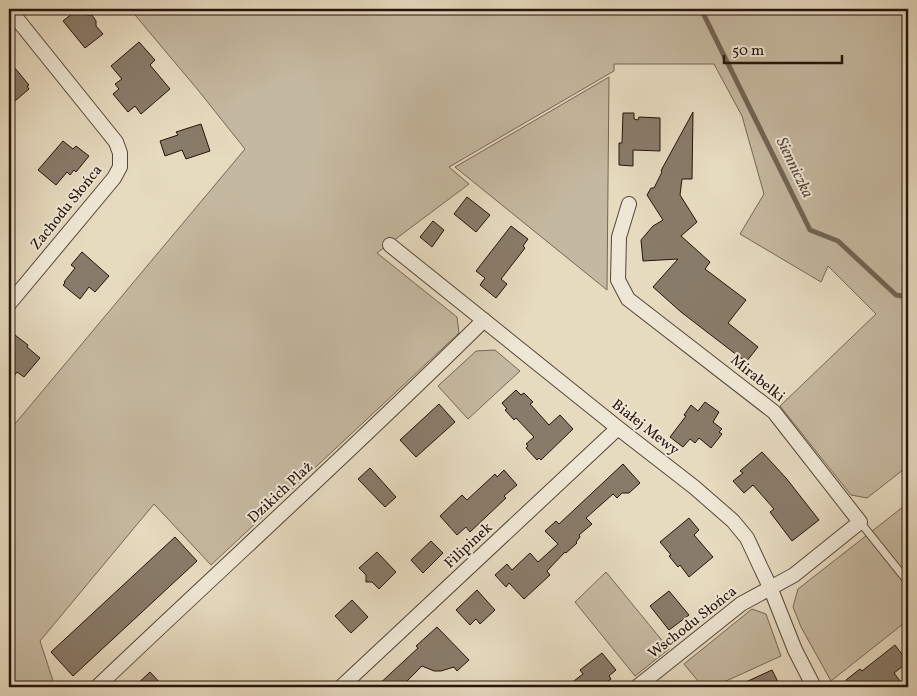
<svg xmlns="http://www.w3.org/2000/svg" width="917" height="696" font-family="Vollkorn,serif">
<rect width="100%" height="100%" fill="#e6dabf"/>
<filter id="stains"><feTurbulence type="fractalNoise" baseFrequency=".004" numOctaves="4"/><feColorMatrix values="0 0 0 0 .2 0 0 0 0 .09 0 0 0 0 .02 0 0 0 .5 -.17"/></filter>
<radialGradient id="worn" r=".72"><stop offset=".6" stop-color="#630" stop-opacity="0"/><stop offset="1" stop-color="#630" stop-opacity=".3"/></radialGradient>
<path fill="#c5b8a0" stroke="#756656" d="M130 9H908V466L867 498 851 495 780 406 876 314 828 266 821 282 740 234 764 194 742 116 714 64H614V71L449 167 469 184 377 253 457 317 459 333 211 565 154 504 40 641 55 687H9V431L245 149 198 90Z
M609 77 607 290 455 167Z
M495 350 520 371 468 419 438 386 476 351Z
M908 503V620L831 681 801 627 793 607 798 589Z
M606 572 669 649 635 676 575 602Z
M752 609 766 614 781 656 713 687H703L684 664Z"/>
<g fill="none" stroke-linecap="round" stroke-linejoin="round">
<path stroke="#716352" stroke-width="5" d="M701 9 810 230 838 241 896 295 908 297"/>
</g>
<path fill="#897b69" stroke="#25140b" d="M78 9H82L87 15H92L96 21V26L103 34 85 48 63 21Z
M139 42 155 60 150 65 170 89 141 114 135 106 128 112 113 94 119 89 115 84 122 79 111 66Z
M9 61 29 85 27 86 29 89 9 106Z
M693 112 692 179H682L680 195 697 222 681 236 710 262 705 269 746 300 728 323 758 347 746 362 681 312 653 287 678 259 643 261 641 240 653 226 663 220 647 195 651 188H654L662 172 661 171 663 167Z
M623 113H634V119L638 120 639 117 660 118V151L633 150V166L619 165V143H622Z
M201 124 210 151 186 159 182 150 165 156 160 141 178 135 176 132Z
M63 141 73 149 76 146 89 156 76 172 74 170 70 175 67 172 56 185 38 170Z
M467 197 490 215 476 232 454 214Z
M433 221 444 230 432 247 420 237Z
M511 226 528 239 523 246 525 248 501 279 507 284 496 298 480 285 485 278 476 271Z
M82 252 109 276 95 292 89 287 80 299 63 285 65 283 64 282 75 268 71 265Z
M15 335 28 345 27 347 40 358 24 377 17 372 9 383V343Z
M516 390 521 395 524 393 533 402 530 404 549 425 560 415 573 429 541 460 539 458 537 460 526 448 528 446 526 444 534 437 516 418 514 420 505 410 507 409 502 403Z
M705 402 719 412 713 422 722 429 719 432 722 434 711 448 699 438 695 443 690 439 683 447 670 437 686 416 684 415 691 405 698 411Z
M439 404 455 422 416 457 400 440Z
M762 452 786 478 819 520 792 541 770 512 774 509 753 485 744 493 733 481 743 473 740 471Z
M623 464 640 483 629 493H622L617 498 613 494 586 518 592 524 579 535 580 537 576 542 577 543 566 553 565 552 547 571 550 575 524 599 509 583 506 587 495 575 507 564 512 570 530 553 538 562 558 544 545 531 556 521 559 524Z
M370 468 396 497 385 507 358 479Z
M504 470 517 485 504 496 506 498 470 532 466 527 457 535 440 516 462 495 467 500 495 474 497 477Z
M689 518 699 530 694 535 713 557 689 577 680 565 678 567 669 556 671 555 660 542Z
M175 537 197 561 73 676 51 652Z
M431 541 443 553 423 573 411 560Z
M377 552 396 572 379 589 372 582H366V575L359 568Z
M477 590 495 610 480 624 476 619 470 625 456 610Z
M669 591 689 615 669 630 650 606Z
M352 600 368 617 351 633 335 616Z
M437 627 469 660 457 671 454 667 441 671H434L422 666 407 681 413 687H376L418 648 416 646Z
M895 645 908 662 894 673 900 681 892 687H852L846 680 860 669 862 671Z
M602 653 616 670 609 676 611 679 600 687H566L583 674 580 670Z
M772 670 779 684 772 687H735Z
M150 672 164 687H134Z"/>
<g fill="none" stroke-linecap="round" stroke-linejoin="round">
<g stroke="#554638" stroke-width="9">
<path id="service" d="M860 522 908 582"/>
</g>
<g stroke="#554638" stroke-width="16">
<path id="minor" d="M629 204 619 237 618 280 628 299 774 412 860 522 794 575 741 604 637 687
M390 245 618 428 694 487 733 521 747 538 760 566 770 587 795 650 814 687
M9 304 114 178 120 167V153L116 142 9 9
M97 687C226 564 358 445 484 320
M341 687 618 428"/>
</g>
<use href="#service" stroke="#efe7d5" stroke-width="7"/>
<use href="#minor" stroke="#efe7d5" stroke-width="14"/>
</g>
<g text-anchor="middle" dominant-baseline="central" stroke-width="4" stroke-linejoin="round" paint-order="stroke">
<g font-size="15" fill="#25140b" stroke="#efe7d5">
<text transform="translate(67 208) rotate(-51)">Zachodu Słońca</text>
<text transform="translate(757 379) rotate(39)">Mirabelki</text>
<text transform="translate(645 428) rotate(38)">Białej Mewy</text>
<text transform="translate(281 493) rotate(-43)">Dzikich Plaż</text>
<text transform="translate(469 546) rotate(-43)">Filipinek</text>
<text transform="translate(693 623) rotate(-38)">Wschodu Słońca</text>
</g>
<g font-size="16" font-style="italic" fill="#58483b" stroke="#efe7d5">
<text transform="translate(794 168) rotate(64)">Sienniczka</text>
</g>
</g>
<rect width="917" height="696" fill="none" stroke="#e6dabf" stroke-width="30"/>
<rect x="10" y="10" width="897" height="676" fill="none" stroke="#25140b" stroke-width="2.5"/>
<rect x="15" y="15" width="887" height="666" fill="none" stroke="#25140b"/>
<path d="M724 55v8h118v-8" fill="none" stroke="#25140b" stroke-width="2.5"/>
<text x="732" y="55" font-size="15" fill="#25140b" stroke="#efe7d5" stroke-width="4" paint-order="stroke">50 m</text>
<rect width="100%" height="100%" filter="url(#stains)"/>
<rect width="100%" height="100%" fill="url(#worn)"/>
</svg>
